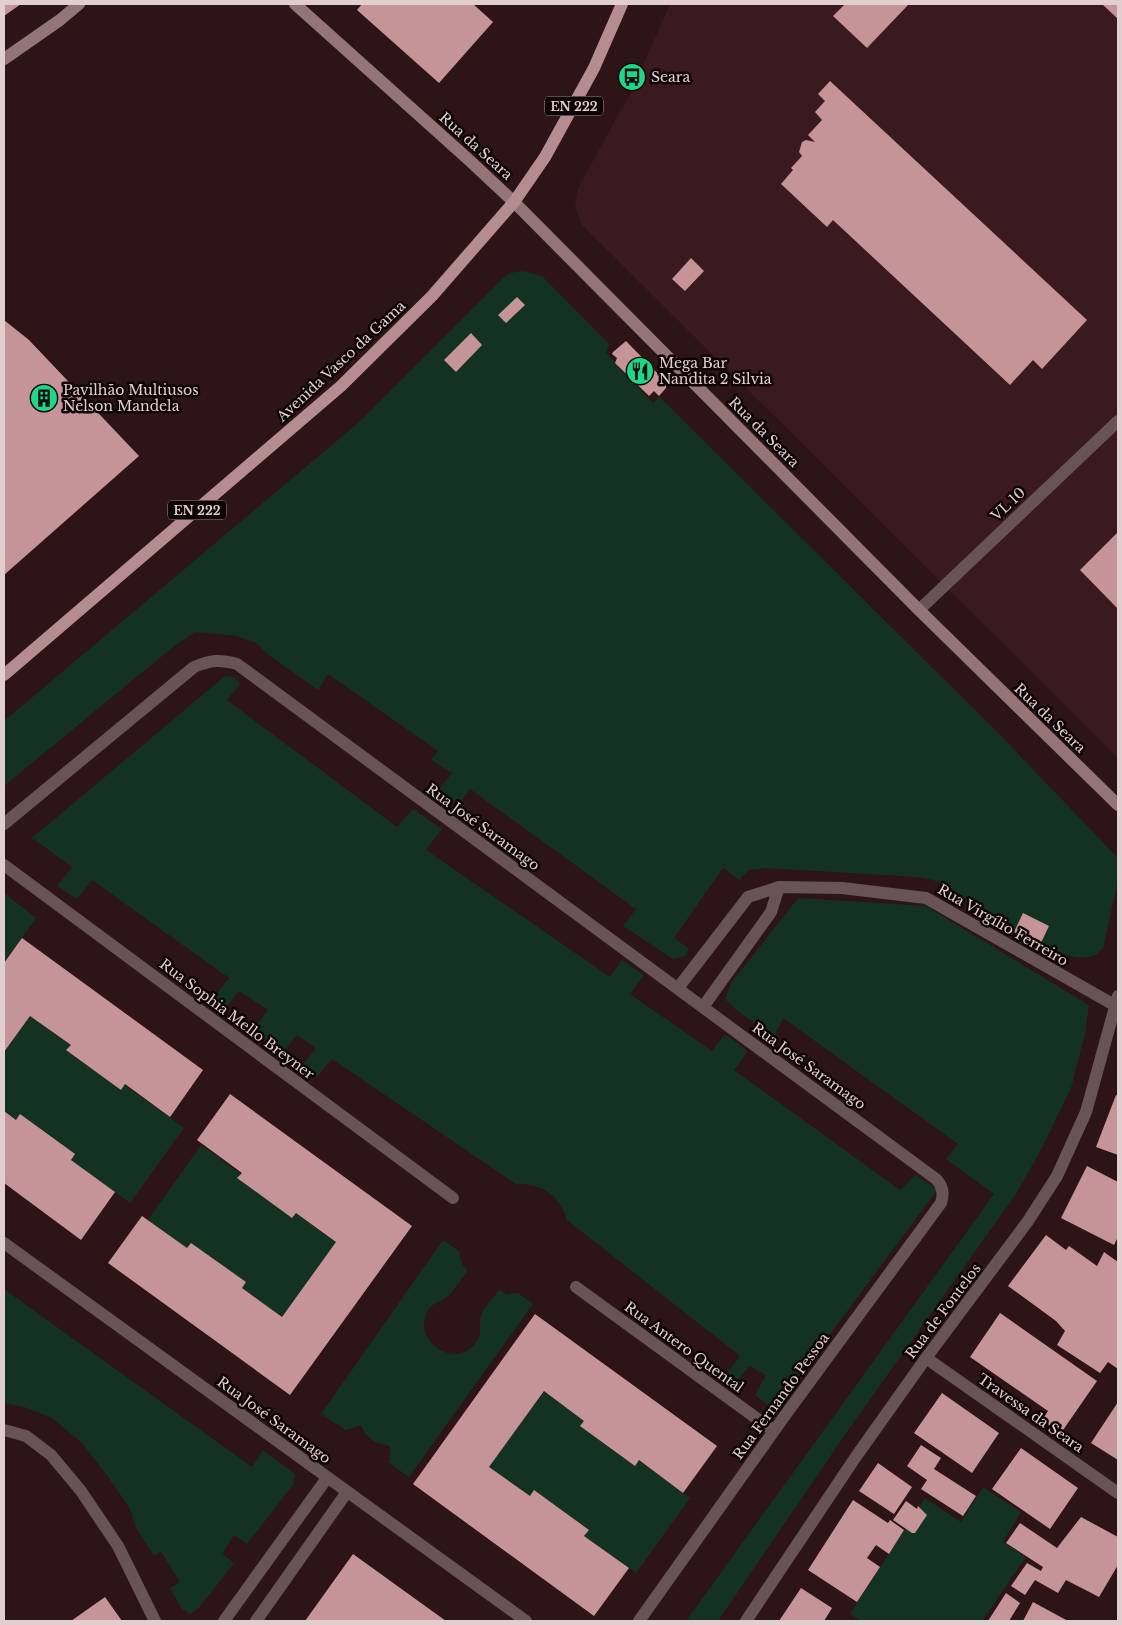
<svg xmlns="http://www.w3.org/2000/svg" width="1122" height="1625" font-family="'Libre Baskerville',serif">
<rect width="100%" height="100%" fill="#2d1417"/>
<path fill="#3b1a1f" d="M670 4H1118V758L581 224 575 206 578 188 632 90Z"/>
<path fill="#143221" d="M523 271 542 276 609 344 606 353 653 403 659 397 669 406 1001 736 1118 858V880L1103 948C1088 968 1059 952 1040 945L1049 926 1014 932 945 885 933 880 917 877 765 868 749 870 739 880 723 868 674 938 689 949 685 956 673 959 623 926 636 909 470 789 458 805 439 789 452 773 431 760 438 751 328 674 318 690 270 656 256 643 236 636 195 632 173 647 4 786V721L358 423 504 277 510 273Z
M225 676 234 677 240 684 227 700 397 827 413 809 442 829 426 850 610 977 622 960 644 975 630 994 712 1051 725 1034 748 1051 734 1070 900 1190 915 1175 938 1189 779 1403 770 1407 755 1395 766 1375 749 1366 738 1380 727 1373 740 1356 567 1220C561 1196 541 1183 516 1184L332 1059 316 1078 301 1067 316 1048 297 1035 283 1052 252 1030 268 1010 239 991 225 1009 213 999 229 978 92 880 77 899 57 886 72 867 32 838Z
M4 893 36 918 4 963Z
M798 898 926 906 1089 1005 1085 1034 1071 1088 1042 1148 1016 1194 851 1426 718 1621H686L994 1194 946 1159 958 1144 783 1018 774 1037 735 1009 725 999 731 983Z
M30 1016 184 1128 130 1203 4 1111V1052Z
M201 1145 336 1242 282 1317 148 1220Z
M443 1240 459 1251 462 1264 468 1270C462 1278 456 1288 449 1295 441 1304 430 1300 425 1318 418 1346 456 1367 475 1344 485 1331 477 1323 481 1315 484 1306 494 1298 499 1290L507 1294 518 1293 533 1304 409 1477 388 1462 390 1459V1446C376 1444 366 1439 361 1425L346 1430 321 1414Z
M4 1289 252 1467 263 1450 295 1474 293 1485 247 1544 234 1535 222 1554 234 1563 199 1608 190 1614 181 1608 170 1588 180 1582 161 1552 154 1556 137 1529 129 1507 106 1474 82 1443 52 1418 24 1407 4 1403Z
M544 1391 690 1498 636 1573 489 1467Z
M983 1487 1021 1512 1003 1542 1026 1557 982 1621H861L850 1614 925 1498 961 1522Z"/>
<path fill="#c59499" d="M4 4H21L4 16Z
M362 4H473L493 22 439 83 357 10Z
M845 4H909L867 48 833 16Z
M1102 4H1118V19Z
M830 81 1087 320 1042 369 1033 360 1010 385 833 220 827 227 781 184 793 170 791 168 802 156 799 152 802 142 806 140 815 142 808 135 822 120 815 112 825 101 818 94Z
M691 258 704 271 685 291 672 279Z
M517 297 525 305 506 323 498 315Z
M4 320 29 340 139 456 4 575Z
M471 333 482 345 456 372 444 360Z
M626 341 666 382V388L659 396 654 391 649 396 615 363 617 358 612 354 613 352Z
M1118 532V609L1080 570Z
M1023 913 1049 926 1040 945 1014 932Z
M22 938 203 1070 170 1117 125 1084 121 1090 66 1050 71 1045 30 1016 4 1052V963Z
M230 1094 412 1226 290 1395 108 1263 142 1216 187 1248 191 1243 246 1282 242 1288 282 1317 336 1242 296 1213 292 1218 237 1178 242 1173 197 1140Z
M1116 1095 1118 1096V1155L1096 1147Z
M4 1111 16 1120 20 1114 75 1154 71 1160 115 1192 81 1240 4 1183Z
M1087 1166 1118 1182V1237L1114 1245 1061 1218Z
M1046 1235 1066 1250 1069 1246 1097 1266 1104 1252 1118 1262V1369L1108 1362 1100 1373 1057 1345 1065 1331 1056 1321 1008 1286Z
M1000 1313 1097 1381 1061 1433 1042 1420 1048 1411 970 1357Z
M535 1314 717 1446 683 1493 639 1460 635 1466 580 1426 584 1421 544 1391 489 1467 530 1496 534 1490 589 1530 584 1536 629 1568 594 1616 413 1484Z
M942 1393 999 1433 972 1473 914 1433Z
M1118 1402V1460L1091 1443Z
M921 1445 941 1458 934 1469 976 1496 963 1516 921 1489 927 1480 907 1466Z
M1021 1448 1078 1488 1050 1529 992 1489Z
M878 1463 912 1487 894 1514 859 1491Z
M853 1500 888 1523 890 1520 904 1530 889 1554 876 1545 867 1558 880 1567 857 1602 808 1570Z
M906 1501 917 1509 918 1506 927 1515 915 1533H912L893 1520Z
M1081 1517 1118 1537V1565L1099 1597 1066 1580 1058 1593 1035 1580 1025 1595 1011 1586 1027 1563 1041 1571 1043 1567 1006 1543 1020 1523 1057 1548Z
M353 1554 446 1621H305Z
M801 1588 832 1608 824 1621H779Z
M1006 1593 1020 1603 1009 1621H988Z
M105 1597 122 1621H71Z
M1033 1602 1068 1621H1023Z"/>
<g fill="none" stroke-linecap="round" stroke-linejoin="round">
<path stroke="#685456" stroke-width="12" d="M919 610 1118 421
M4 824 194 667C211 660 219 659 237 664L936 1179C943 1186 944 1194 941 1203L786 1414 639 1621
M4 865 453 1198
M678 988 748 897 779 887 842 888 926 898 1116 1006
M703 1007 771 912 779 887
M4 1243 526 1621
M576 1287 774 1431
M926 1358 1118 1493
M4 1430 26 1436 51 1455 81 1491 118 1546 155 1621
M224 1621 327 1478
M256 1621 347 1492
M746 1621 855 1458 926 1358 1028 1221 1057 1176 1086 1112 1118 996"/>
<path stroke="#937477" stroke-width="12" d="M295 4 469 160 514 202 919 610 1118 805
M4 59 60 20 79 4"/>
<path stroke="#b58c90" stroke-width="12" d="M4 675 341 386 432 296 514 202 545 157 594 68 622 4"/>
</g>
<defs>
<g id="bus-disc" transform="scale(1.4375)"><circle r="9.5" fill="#1ed887" stroke="#0e0405"/><path d="M-5-6H5V4H4V6H2V4H-2V6H-4V4H-5ZM-3.5-4V0h7V-4ZM-3.5 1.2v1.5H-2V1.2ZM2 1.2v1.5H3.5V1.2Z" fill="#111"/></g>
<g id="restaurant-disc" transform="scale(1.4375)"><circle r="9.5" fill="#1ed887" stroke="#0e0405"/><path d="M-5-6h1v4h1v-4h1v4h1v-4h1v5L-1.5 .5V6h-2V.5L-5-1ZM5-6V6H3V1.5H1.5Q1.5-4 5-6Z" fill="#111"/></g>
<g id="building-disc" transform="scale(1.4375)"><circle r="9.5" fill="#1ed887" stroke="#0e0405"/><path d="M-4-6H4V6H1V3H-1V6H-4ZM-2.5-4.3h1.7v1.8h-1.7ZM.8-4.3h1.7v1.8H.8ZM-2.5-1h1.7V.8h-1.7ZM.8-1h1.7V.8H.8Z" fill="#111"/></g>
</defs>
<g fill-rule="evenodd">
<use href="#bus-disc" x="632" y="77"/>
<use href="#restaurant-disc" x="640" y="371"/>
<use href="#building-disc" x="44" y="398"/>
</g>
<g text-anchor="middle" dominant-baseline="central" stroke-width="5" stroke-linejoin="round" paint-order="stroke">
<g fill="#0e0405" stroke="#a29293" stroke-width="1">
<rect x="545" y="96.5" width="58" height="19" rx="4"/>
<rect x="168" y="500.5" width="58" height="19" rx="4"/>
</g>
<g font-size="12" font-weight="bold" fill="#e1cfd0">
<text x="574" y="106">EN 222</text>
<text x="197" y="510">EN 222</text>
</g>
<g font-size="14" fill="#e1cfd0" stroke="#0e0405" text-anchor="start">
<text x="651" y="77">Seara</text>
<text x="659" y="363">Mega Bar<tspan x="659" dy="16">Nandita 2 Silvia</tspan></text>
<text x="63" y="390">Pavilhão Multiusos<tspan x="63" dy="16">Nelson Mandela</tspan></text>
</g>
<g font-size="14" fill="#e1cfd0" stroke="#0e0405">
<text transform="translate(476 146) rotate(42)">Rua da Seara</text>
<text transform="translate(341 361) rotate(-43)">Avenida Vasco da Gama</text>
<text transform="translate(764 432) rotate(45)">Rua da Seara</text>
<text transform="translate(1008 504) rotate(-43)">VL 10</text>
<text transform="translate(1050 718) rotate(44)">Rua da Seara</text>
<text transform="translate(483 827) rotate(36)">Rua José Saramago</text>
<text transform="translate(1003 925) rotate(30)">Rua Virgílio Ferreiro</text>
<text transform="translate(237 1019) rotate(37)">Rua Sophia Mello Breyner</text>
<text transform="translate(809 1066) rotate(36)">Rua José Saramago</text>
<text transform="translate(943 1311) rotate(-53)">Rua de Fontelos</text>
<text transform="translate(684 1347) rotate(36)">Rua Antero Quental</text>
<text transform="translate(781 1396) rotate(-54)">Rua Fernando Pessoa</text>
<text transform="translate(1031 1413) rotate(35)">Travessa da Seara</text>
<text transform="translate(274 1420) rotate(36)">Rua José Saramago</text>
</g>
</g>
<rect width="1122" height="1625" fill="none" stroke="#e1cfd0" stroke-width="10"/>
</svg>
